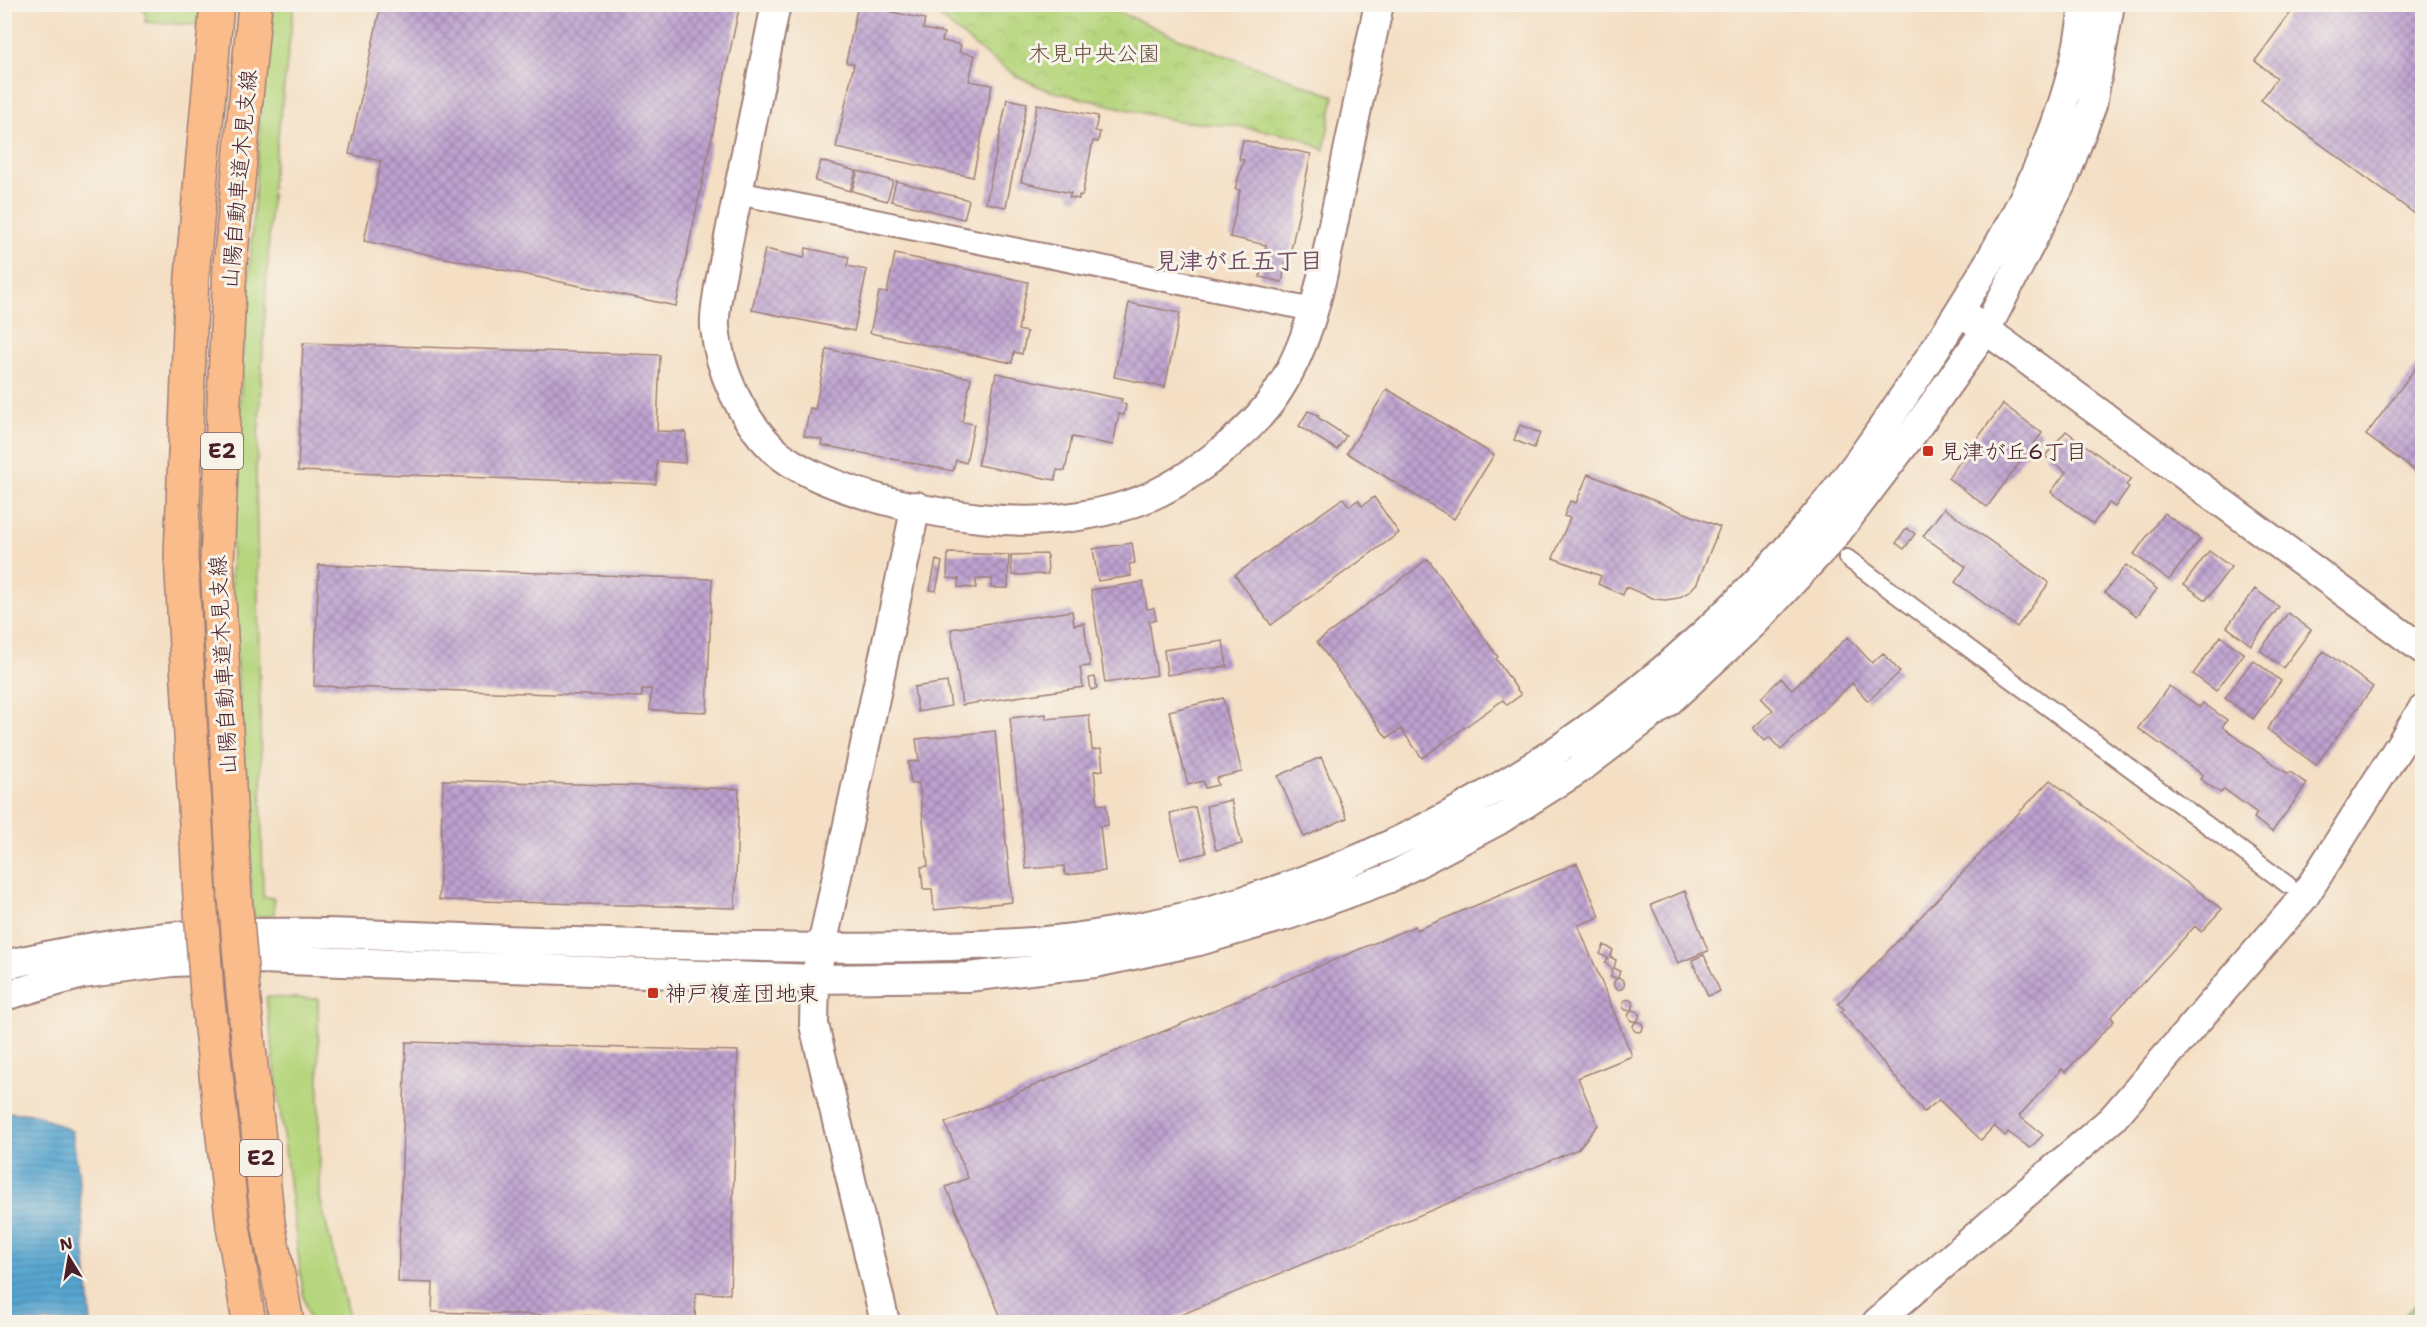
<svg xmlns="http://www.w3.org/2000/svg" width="2427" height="1327" font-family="'Shantell Sans','Klee One',sans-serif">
<defs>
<pattern id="forest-firs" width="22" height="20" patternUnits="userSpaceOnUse" patternTransform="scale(1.5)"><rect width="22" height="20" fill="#90b76c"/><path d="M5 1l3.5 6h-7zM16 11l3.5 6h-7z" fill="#789459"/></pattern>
<pattern id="park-crowns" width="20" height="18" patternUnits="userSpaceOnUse" patternTransform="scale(1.5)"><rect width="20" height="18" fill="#b6d67d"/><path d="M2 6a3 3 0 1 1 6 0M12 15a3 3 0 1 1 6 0" fill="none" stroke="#9eb76c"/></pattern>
<pattern id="water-rules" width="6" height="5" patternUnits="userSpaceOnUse" patternTransform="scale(1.5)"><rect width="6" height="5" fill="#57a5d0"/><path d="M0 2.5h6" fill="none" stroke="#4a86a9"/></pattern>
<pattern id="building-cross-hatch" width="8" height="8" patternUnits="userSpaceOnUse" patternTransform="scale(1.5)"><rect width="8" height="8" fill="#bda2d0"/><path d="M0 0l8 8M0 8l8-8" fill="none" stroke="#9c83a9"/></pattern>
</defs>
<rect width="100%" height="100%" fill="#f7f3e8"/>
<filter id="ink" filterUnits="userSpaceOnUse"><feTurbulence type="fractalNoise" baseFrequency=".0167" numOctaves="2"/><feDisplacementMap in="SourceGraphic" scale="12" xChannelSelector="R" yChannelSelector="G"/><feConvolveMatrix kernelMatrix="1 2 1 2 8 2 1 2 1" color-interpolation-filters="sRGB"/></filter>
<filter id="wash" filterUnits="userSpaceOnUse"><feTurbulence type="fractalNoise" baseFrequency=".008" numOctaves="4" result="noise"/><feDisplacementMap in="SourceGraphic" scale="24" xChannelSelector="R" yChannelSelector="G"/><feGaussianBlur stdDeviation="1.35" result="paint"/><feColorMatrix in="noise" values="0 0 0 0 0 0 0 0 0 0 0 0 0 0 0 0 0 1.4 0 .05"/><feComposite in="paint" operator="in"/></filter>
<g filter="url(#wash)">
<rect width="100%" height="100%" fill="#f4dfc4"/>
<path fill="#b6d67d" stroke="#807a54" stroke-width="1.5" d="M294 4 272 184 256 474 263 897 274 898V916L253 917 231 575 234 482 265 55 273 5Z
M266 997 318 999 320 1198 350 1322H310L303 1294Z"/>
<path fill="url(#forest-firs)" stroke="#6d6b4c" stroke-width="1.5" d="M2422 1299V1322H2397Z"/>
<path fill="url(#park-crowns)" stroke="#807a54" stroke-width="1.5" d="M138 5H201L197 25 145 22 146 13Z
M925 5H1104L1178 38 1334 96 1324 150 1299 137 1236 126 1176 121 1047 90 1018 77 986 55Z"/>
<path fill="url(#water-rules)" stroke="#50627e" stroke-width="1.5" d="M4 1112 35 1114 72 1131 78 1170 91 1322H5Z"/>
<g id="blocks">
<path fill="url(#building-cross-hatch)" d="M381 4H740L676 306 364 241 381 161 349 154Z
M858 4H893L892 12 925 19 923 29 944 33 942 41 961 45 959 52 975 55 969 81 992 85 973 177 836 148 854 64 846 62Z
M2297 4H2422V219L2261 100 2277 78 2255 61Z
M1007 99 1027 103 1006 207 986 203Z
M1037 104 1098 116 1095 131 1100 132 1098 142 1093 141 1082 196 1079 195V199L1069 197 1071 193 1021 182Z
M1243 140 1311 154 1291 250H1288L1282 282 1260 277 1266 245 1230 237 1240 190 1235 189 1244 160 1239 159Z
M821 161 856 171 850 191 815 181Z
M858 171 893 181 887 201 852 191Z
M896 181 969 200 964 219 891 201Z
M806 248 849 257 847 266 867 270 854 331 752 310 765 249 804 258Z
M895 254 1028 282 1018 330 1027 332 1022 354 1014 352 1012 363 870 333 879 292 887 293Z
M1129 303 1180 313 1165 387 1114 377Z
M303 343 660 355 657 431 686 432 685 463 657 461 656 484 298 471Z
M827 349 971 378 962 422 974 424 966 463 956 460 953 471 821 445 822 440 804 436 810 408 815 409Z
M2422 359V476L2366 435Z
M996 373 1122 399 1121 403 1126 405 1124 415 1119 414 1113 445 1072 437 1065 471 1057 470 1055 480 978 465Z
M1387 389 1494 455 1454 519 1347 453Z
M2003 404 2042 433 1987 507 1948 478Z
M1308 411 1319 415 1317 417 1346 436 1337 450 1299 426Z
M1520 425 1540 433 1534 448 1514 440Z
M2066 431 2131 479 2126 485 2129 487 2115 507 2109 503 2093 524 2051 492 2066 472 2045 456Z
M1588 474 1720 527 1697 583 1689 592 1678 598 1666 600 1655 599 1626 587 1623 595 1598 584 1601 576 1553 558 1570 518 1564 516 1570 501 1576 503Z
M1374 497 1399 533 1271 625 1235 575 1343 498 1349 506 1358 500 1362 506Z
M1944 508 2049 583 2017 627 1955 582 1966 567 1923 536Z
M2164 513 2200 539 2169 580 2134 554Z
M1907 528 1915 534 1904 549 1896 543Z
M1132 543 1135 563 1129 564 1131 576 1098 581 1093 549Z
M2209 551 2231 567 2206 600 2184 584Z
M948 553 1009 555 1008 588H991L992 579H976V588L958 587 959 579 947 578Z
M1047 554 1048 574 1012 575 1011 555Z
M1428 559 1498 657 1496 659 1521 695 1507 705 1503 700 1422 758 1401 729 1387 738 1317 642Z
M936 560 942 562 936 591 930 590Z
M319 565 712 579 707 712 650 710 651 689H642V697L314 686Z
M2126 565 2157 589 2137 616 2105 592Z
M1143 582 1147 609 1154 608 1156 620 1149 621 1157 675 1105 683 1091 590Z
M2255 589 2279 607 2251 645 2227 627Z
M1072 611 1074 625 1084 623 1090 666 1080 667 1083 687 962 705 951 629Z
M2288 613 2311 630 2283 668 2260 650Z
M2221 636 2244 654 2216 691 2193 674Z
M1848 637 1872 663 1883 653 1900 672 1868 701 1852 683 1781 750 1769 737 1765 741 1753 728 1773 710 1761 698 1781 678 1792 689Z
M1223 641 1227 666 1167 675 1164 650Z
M2324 651 2373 687 2316 765 2267 729Z
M2253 660 2281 681 2253 719 2225 698Z
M1095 677 1097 688 1091 690 1089 678Z
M947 682 951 706 918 712 914 687Z
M2169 686 2200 707 2203 703 2227 720 2222 727 2288 774 2290 772 2307 784 2272 832 2254 818 2257 813 2224 789 2221 793 2200 779 2203 775 2138 728Z
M1223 698 1242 772 1216 778 1218 785 1205 788 1203 781 1188 785 1169 711Z
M1046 714V719L1089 715 1092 750 1101 749 1103 770 1094 771 1098 805 1106 804 1108 825 1100 826 1105 871 1065 875 1064 866 1026 869 1010 718Z
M995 731 1012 902 934 910 932 889H923L921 867 928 866 919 783 911 784 908 762 919 761 916 739Z
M1321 757 1347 818 1304 837 1278 776Z
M443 780 739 789 735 908 439 900Z
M2050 780 2222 909 2201 932 2195 926 2111 1017 2114 1021 2065 1072 2062 1069 2019 1116 2043 1135 2030 1148 2008 1132 2005 1136 1994 1126 1981 1140 1939 1100 1924 1112 1841 1012 1844 1009 1838 1004Z
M1231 800 1242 844 1216 850 1206 806Z
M1195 807 1206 853 1181 859 1170 813Z
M1577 863 1600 917 1578 925 1632 1056 1578 1078 1598 1125 1578 1149 1164 1322H1003L946 1187 968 1178 945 1123 1415 926 1417 930Z
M1685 891 1708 951 1678 963 1651 905Z
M1604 945 1613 950 1610 957 1616 960 1614 968 1620 971 1618 978 1611 977 1612 968 1605 963 1608 958 1600 954Z
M1704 955 1720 991 1708 996 1692 960Z
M1613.5 984a5.5 5.5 0 1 1 11 0a5.5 5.5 0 1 1-11 0Z
M1622.5 1005a5.5 5.5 0 1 1 11 0a5.5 5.5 0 1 1-11 0Z
M1628.5 1016a5.5 5.5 0 1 1 11 0a5.5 5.5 0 1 1-11 0Z
M1633 1027a5 5 0 1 1 10 0a5 5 0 1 1-10 0Z
M406 1042 738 1051 730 1294 696 1293 695 1319 432 1312 433 1283 398 1282Z"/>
</g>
</g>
<g filter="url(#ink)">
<use href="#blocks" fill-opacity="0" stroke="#9f7f78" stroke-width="1.5"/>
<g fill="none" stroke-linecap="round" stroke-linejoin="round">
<g stroke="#9f7f78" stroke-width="20">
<path id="pedestrian" d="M1847 558 2288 885"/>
</g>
<g stroke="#9f7f78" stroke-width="26">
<path id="minor" d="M738 193 1313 310"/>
</g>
<g stroke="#9f7f78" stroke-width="32">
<path id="tertiary" d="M776 4 719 287C717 300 714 314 715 327 719 371 741 418 773 449 824 497 977 526 1046 520 1080 517 1120 510 1151 496 1193 477 1254 430 1278 391 1315 334 1324 266 1338 201 1351 135 1365 70 1379 4
M1971 319 2422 649
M4 965C58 953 112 942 167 937 289 927 413 937 536 941 663 944 790 950 917 947 976 945 1036 944 1094 935 1399 887 1671 711 1855 466 1885 426 1913 383 1941 340 2006 239 2072 127 2084 4
M4 996 82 974 172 962 259 959 815 979 968 977 1095 963 1199 941 1291 914 1387 879 1499 820 1578 770 1669 701 1753 624 1833 538 1910 437 1986 330 2065 176 2092 105 2110 4
M885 1322 814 1025 815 979 916 506
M1877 1322 2112 1119 2304 897 2422 710"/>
</g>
<g stroke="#9f7f78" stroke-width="36">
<path id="motorway" d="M200 897 181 556 192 276 217 4
M235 897 217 562 230 265 255 4
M243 992 268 1223 287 1322
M207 993 233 1226 249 1322"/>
</g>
<use href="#pedestrian" stroke="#fff" stroke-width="16"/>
<use href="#minor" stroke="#fff" stroke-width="22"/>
<use href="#tertiary" stroke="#fff" stroke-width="28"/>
<use href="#motorway" stroke="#f9bc8a" stroke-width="33"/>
<g stroke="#9f7f78" stroke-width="36" stroke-linecap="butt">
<path id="motorway-bridge" d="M200 897 207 993
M235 897 243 992"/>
</g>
<use href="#motorway-bridge" stroke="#f9bc8a" stroke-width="33"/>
</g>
</g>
<g fill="#c8321e" stroke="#f7f3e8" stroke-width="2">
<rect x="1922" y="445" width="12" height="12" rx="3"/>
<rect x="647" y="987" width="12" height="12" rx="3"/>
</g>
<g text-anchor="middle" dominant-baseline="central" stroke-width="6" stroke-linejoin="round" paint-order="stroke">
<g fill="#f7f3e8" stroke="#7e5f64" stroke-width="1.5">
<rect x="201" y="433" width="42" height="36" rx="4.5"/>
<rect x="240" y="1140" width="42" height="36" rx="4.5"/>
</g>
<g font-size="21" font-weight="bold" fill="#4a1f2b">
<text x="222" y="451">E2</text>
<text x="261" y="1158">E2</text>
</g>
<g font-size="22" fill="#654d40" stroke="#f7f3e8">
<text x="1094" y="53">木見中央公園</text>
</g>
<g font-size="22" fill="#4a1f2b" stroke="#f7f3e8">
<text transform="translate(239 179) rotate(-85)">山陽自動車道木見支線</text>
<text transform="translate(223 665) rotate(-93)">山陽自動車道木見支線</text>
</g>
<g font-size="22" fill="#4a1f2b" stroke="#f7f3e8" text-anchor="start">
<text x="1940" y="451">見津が丘6丁目</text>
<text x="665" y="993">神戸複産団地東</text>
</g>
<g font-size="24" font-weight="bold" fill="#724d65" stroke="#f7f3e8">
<text x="1239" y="261">見津が丘五丁目</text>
</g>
</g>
<rect width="2427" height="1327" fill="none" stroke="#f7f3e8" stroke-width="24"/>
<g transform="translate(69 1258) rotate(349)" stroke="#f7f3e8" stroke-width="4.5" paint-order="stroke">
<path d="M0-4.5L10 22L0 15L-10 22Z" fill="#4a1f2b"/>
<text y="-9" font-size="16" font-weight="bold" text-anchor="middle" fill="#4a1f2b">N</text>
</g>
</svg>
